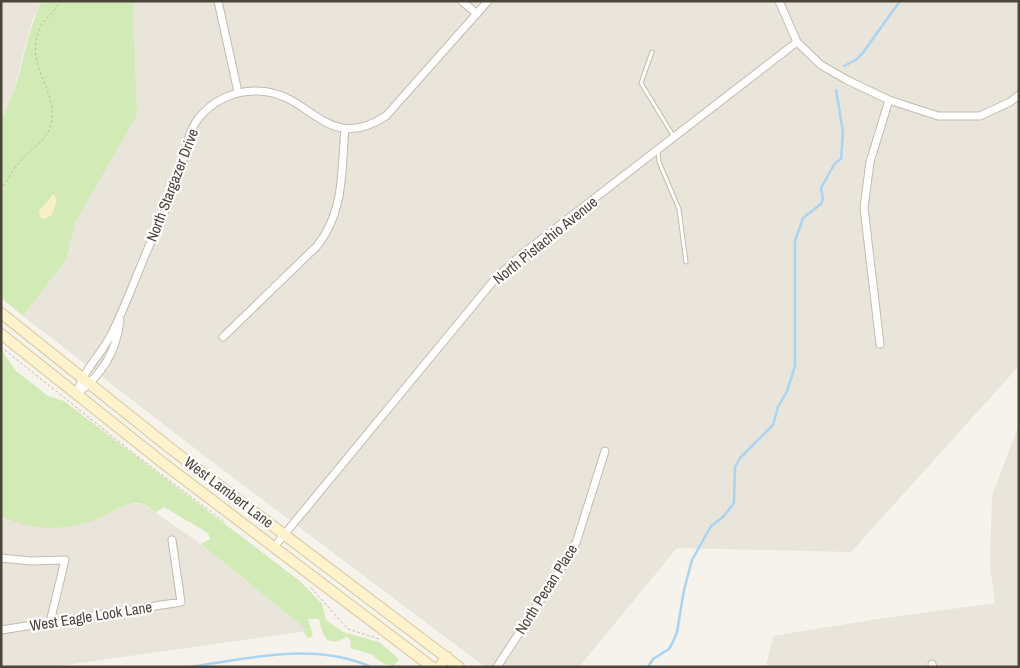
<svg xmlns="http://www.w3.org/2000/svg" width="1020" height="668" font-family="'Archivo Narrow',sans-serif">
<rect width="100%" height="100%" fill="#f6f3ec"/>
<path fill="#eae5da" d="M1 1H42L32 21 10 105 1 119Z
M135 1H1019V366L851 552 677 548 579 667H485L206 457 23 316 66 260 76 221 136 115 133 12Z
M1019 424V667H766L773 636 871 620 995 603 990 564 992 496Z
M128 503 143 504 201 544 308 631 51 667H1V516L12 521 98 518Z"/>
<path fill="#d2eab5" d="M42 1H135L133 12 137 115 76 221 66 260 23 316 1 298V119C23 83 23 38 42 1Z
M1 349 16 371 48 396 64 401 301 582 322 604 326 620 343 632 379 642 399 659 394 666 384 664 371 654 350 648 351 641 347 637C326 648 323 637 319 619H308L313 636 308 638 303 631 307 630 201 544 210 539 208 533 164 507 155 513C152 510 147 505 143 504 128 499 112 512 99 518 67 531 32 532 1 516Z"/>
<path fill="#f9efc9" d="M53 194 57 199 52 215 44 219 40 218 39 211Z"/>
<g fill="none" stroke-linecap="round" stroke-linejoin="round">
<path stroke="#a9d4f2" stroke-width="2.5" d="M844 66 856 60 862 54 900 1
M190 667C249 658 315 642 371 667
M648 667 653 659 669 649 672 644 677 632 684 590 692 560 711 526 723 517 734 503 735 467 740 458 773 425 778 407 787 391 795 366V241L803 218 821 204 823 199 821 188 835 163 841 159 843 132 836 90"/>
<g stroke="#c2bbae" stroke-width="5">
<path id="lane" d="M652 52 641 83 674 137
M658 150 659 162 679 209 686 262"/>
</g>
<g stroke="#c2bbae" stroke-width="9">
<path id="street" d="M218 1 238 92
M462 1 477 14
M779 1 797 42 821 65 847 80 889 100 938 116H980L1010 102 1019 95
M223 337 317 246C345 211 341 171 345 129
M880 344 864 208 870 162 889 100
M76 395C84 368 100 357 112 333 126 305 137 274 149 246 159 223 171 199 179 176 185 157 186 135 198 119 213 100 235 90 258 91 311 92 326 155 386 116L488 1
M76 395C102 374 116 353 120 321
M274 547 495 279 521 255 797 42
M1 558 31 561 65 560 50 622
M1 630 181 602 172 540
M932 664 933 667
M497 667 562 567 576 543 605 451"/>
</g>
<g stroke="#d6c79b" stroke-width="12">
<path id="secondary" d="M1 313 170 448 459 667
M1 334 163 463 432 667
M439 667 447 657"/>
</g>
<path stroke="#c4b79f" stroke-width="1" stroke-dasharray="2.5 2.5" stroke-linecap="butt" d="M1 190C8 180 14 167 23 158 33 147 48 139 51 124 59 89 23 66 40 28 45 18 55 11 61 1
M1 347 137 456 226 523
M311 588 348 629 379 639"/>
<use href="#lane" stroke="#fff" stroke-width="3"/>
<use href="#street" stroke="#fff" stroke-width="7"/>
<use href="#secondary" stroke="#fff3cd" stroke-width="10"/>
</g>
<g text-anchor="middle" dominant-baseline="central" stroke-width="4.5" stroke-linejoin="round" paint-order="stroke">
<g font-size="15" fill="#4b4439" stroke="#fff">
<text transform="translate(172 185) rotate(-69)">North Stargazer Drive</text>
<text transform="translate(545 240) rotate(-39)">North Pistachio Avenue</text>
<text transform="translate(229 492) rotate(37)">West Lambert Lane</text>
<text transform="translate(546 589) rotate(-58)">North Pecan Place</text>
<text transform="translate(91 616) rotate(-9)">West Eagle Look Lane</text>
</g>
</g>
<rect width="1020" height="668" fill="none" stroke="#4b4439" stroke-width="5"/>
</svg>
